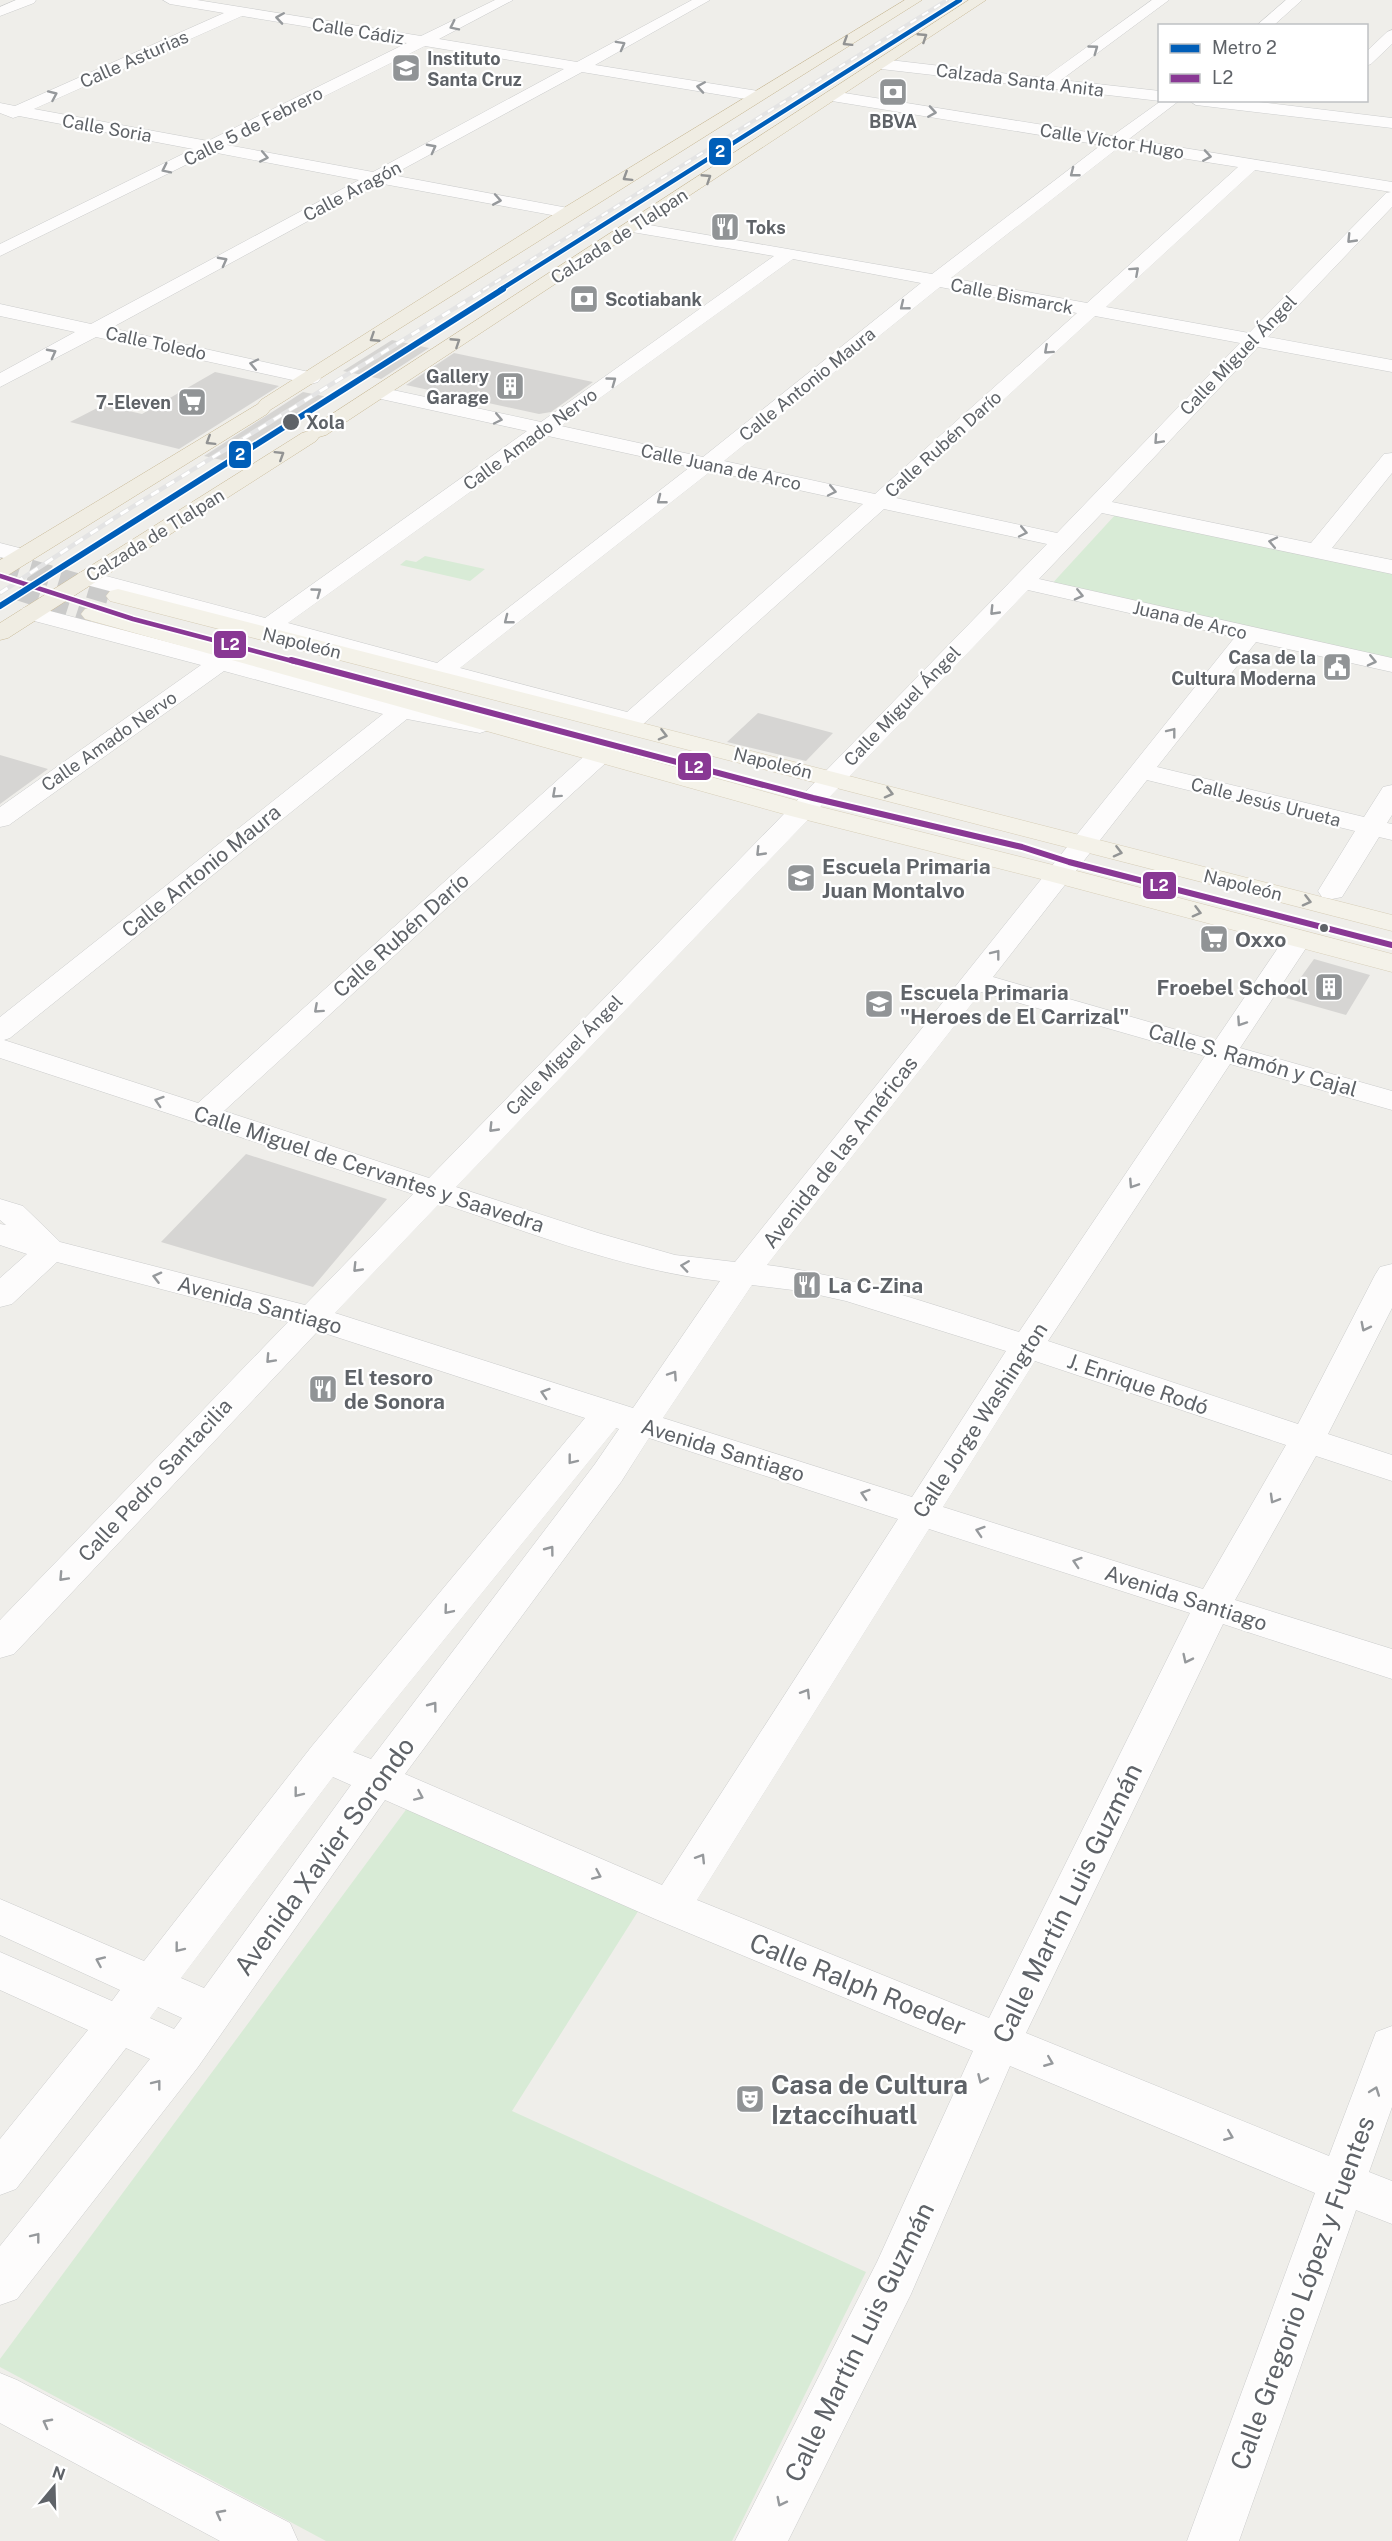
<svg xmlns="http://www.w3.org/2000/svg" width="1392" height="2541" font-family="'Public Sans',sans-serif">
<rect width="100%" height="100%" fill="#efeeea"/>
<path fill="#d8ebd6" d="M1116 514 1392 572V662L1049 587Z
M425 556 485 569 470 581 400 565 406 560 416 562Z
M408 1807 642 1905 512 2111 866 2272 732 2541H326L0 2367V2359Z"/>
<path fill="#d6d5d3" d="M392 340 429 348 381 379 343 371Z
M454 353 593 382 551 412 539 414 406 385Z
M215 372 279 386 179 449 70 422 103 405 142 414Z
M303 392 333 398 235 463 204 456Z
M758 713 833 733 806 761 727 742Z
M0 755 48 769 0 804Z
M1314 959 1370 975 1346 1015 1286 998Z
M246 1154 387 1199 313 1287 161 1242Z"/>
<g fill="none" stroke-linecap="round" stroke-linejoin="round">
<path stroke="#cbcbca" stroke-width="21" stroke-dasharray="21 10" stroke-linecap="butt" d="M0 561 118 596
M19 590 93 614"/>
<g stroke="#cbcccc" stroke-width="1">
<path id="minor" d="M16 0H36L34 3 0 16V7Z
M163 0H197L421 36 495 0H513L439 39 577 62 692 0H710L595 65 758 91 766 96 758 101 582 72 392 175 568 208 574 209 577 213 574 217 568 218 378 183 111 328 318 374 321 378 318 382 311 384 96 337 0 387V373L75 332 0 316V304L91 324 359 180 212 152 0 256V244L193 149 19 116 13 118 0 113V103L15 106 224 13 170 4ZM242 16 407 43 208 141 34 109ZM425 46 564 69 373 172 227 145Z
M1152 0H1169L1061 80 1160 91V100H1180L1129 139 1392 182V207L1268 337 1392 360V372L1258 347 1112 502 1311 543 1384 454 1392 453V473L1332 548 1392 560V574L1102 513 1039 579 1392 658V672L1256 642 1157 767 1364 817 1383 787 1392 785V815L1387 823 1392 824V840L1379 837 1342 897 1332 899 1322 897 1318 891 1355 831 1147 780 993 977 1215 1041 1288 933 1298 931 1308 933 1312 939 1240 1048 1392 1091V1110L1230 1064 1048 1341 1298 1424 1375 1275 1380 1267 1392 1264V1308L1328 1434 1392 1455V1481L1316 1456 1235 1600 1392 1649V1679L1223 1624 1026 2033 1329 2156 1376 2032 1392 2026V2107L1369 2172 1392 2181V2224L1356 2210 1239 2541H1187L1315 2193 1010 2066 911 2294 788 2541H735L877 2262 973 2051 655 1919 385 1800 198 2067 17 2299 0 2305V2246L150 2059 126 2048 16 2189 0 2195V2139L88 2030 0 1990V1952L112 2001 120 1990 0 1935V1899L144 1961 312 1746 585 1418 318 1331 14 1654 0 1658V1620L288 1322 57 1262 12 1304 0 1307V1278L27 1254 0 1245V1224L6 1225 0 1220V1199L23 1206 60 1242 305 1305 413 1194 0 1058V1017L383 714 224 671 9 825 0 827V807L201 665 23 618 19 613 23 608 31 606 404 704 489 720 493 725 489 730 480 733 407 719 10 1038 4 1040 198 1103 591 750 600 747 609 750 613 755 609 760 224 1111 429 1178 1047 544 884 509 641 726 632 729 79 583 75 578 79 573 87 571 265 618 527 431 372 397 369 393 372 389 379 387 541 422 774 256 632 232 626 231 623 227 626 223 632 222 932 274 1101 145 832 101 824 96 826 93 832 91 1112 136 1161 101H1160L881 69 873 64 881 59 1044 78ZM1118 148 1238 167 1087 303 951 278ZM1255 170 1391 192 1386 193 1249 333 1106 307ZM793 259 921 283 703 457 561 426ZM940 287 1077 313 875 494 724 461ZM1095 316 1240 343 1057 533 896 498ZM548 436 690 467 437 663 288 623ZM711 471 863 504 627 712 460 668ZM1028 590 1235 637 735 1262 675 1255 598 1233 456 1187ZM981 992 1205 1056 1019 1332C936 1306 854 1276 767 1265ZM440 1203C532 1233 624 1270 720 1281L633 1408 335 1313ZM752 1285 801 1291 846 1301 1006 1351 912 1497 663 1418ZM1035 1361 1286 1445 1203 1589 943 1507ZM616 1428 619 1429 595 1464 371 1759 353 1752ZM649 1438 898 1519 662 1885 405 1774 621 1482ZM929 1529 1190 1613 989 2018 697 1900ZM333 1777 351 1785 204 1988 181 1978ZM158 2007 182 2018 174 2029 150 2018Z
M1286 0H1302L1273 26H1256Z
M1392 30V44L1371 64 1366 66V52L1387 32Z
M1188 100H1242L1392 118V128L1196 105Z
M0 543 31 551 34 556 31 561 23 563 0 557Z
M0 2373 17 2380 290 2523 298 2541H220L0 2423Z"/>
</g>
<g stroke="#d7ceb8" stroke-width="1">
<path id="major" d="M118 589 1392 915V931L110 601 106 596 110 591Z
M93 607 809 804 1069 869 1392 954V972L1049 881 791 816 85 619 81 614 85 609Z"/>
</g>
<g stroke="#c8b996" stroke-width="1">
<path id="highway" d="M905 0H922L270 410 267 414 8 575 0 577V560L258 404 261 400 562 209Z
M969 0H986L326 435 319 437 316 441 8 638 0 640V623L302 433 309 431 312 427Z"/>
</g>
<use href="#minor" fill="#fdfcfc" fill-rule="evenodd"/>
<use href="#major" fill="#f4f2e9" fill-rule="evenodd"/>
<use href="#highway" fill="#f0ede3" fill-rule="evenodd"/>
<g stroke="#e4e4e4" stroke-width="4">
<path id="rail-far1" d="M483 290 947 0"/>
</g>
<g stroke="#e4e4e4" stroke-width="4.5">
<path id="rail" d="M0 593 116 517 486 289"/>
</g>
<use href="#rail-far1" stroke="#fff" stroke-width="2" stroke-dasharray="7" stroke-linecap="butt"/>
<use href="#rail" stroke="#fff" stroke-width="3" stroke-dasharray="9" stroke-linecap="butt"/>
<g stroke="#fff" stroke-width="8">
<path id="bus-1-far1" d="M0 576 133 619 296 662"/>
</g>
<g stroke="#fff" stroke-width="10">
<path id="bus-1" d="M291 660 813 798 1022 847 1069 862 1392 945"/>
</g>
<use href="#bus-1-far1" stroke="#893894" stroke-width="4.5"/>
<use href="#bus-1" stroke="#893894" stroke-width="6"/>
<g stroke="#fff" stroke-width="7">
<path id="metro-1-far1" d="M500 290 960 0"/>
</g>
<g stroke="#fff" stroke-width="9">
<path id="metro-1" d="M0 606 503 289"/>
</g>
<use href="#metro-1-far1" stroke="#005eb8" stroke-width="4.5"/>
<use href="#metro-1" stroke="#005eb8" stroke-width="6"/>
</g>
<defs><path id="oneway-chevron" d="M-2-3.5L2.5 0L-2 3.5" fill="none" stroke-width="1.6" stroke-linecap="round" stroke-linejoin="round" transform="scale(1.5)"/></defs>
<g stroke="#96999c">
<use href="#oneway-chevron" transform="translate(280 18) rotate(-171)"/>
<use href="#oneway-chevron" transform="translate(454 26) rotate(154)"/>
<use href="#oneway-chevron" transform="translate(621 45) rotate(-29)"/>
<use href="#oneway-chevron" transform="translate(1094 49) rotate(-36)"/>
<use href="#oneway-chevron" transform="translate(701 87) rotate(-171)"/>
<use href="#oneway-chevron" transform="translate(53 95) rotate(-24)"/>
<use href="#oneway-chevron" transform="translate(932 112) rotate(9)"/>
<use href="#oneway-chevron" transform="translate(432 148) rotate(-28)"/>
<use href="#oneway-chevron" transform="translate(1207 156) rotate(9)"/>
<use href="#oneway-chevron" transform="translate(264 157) rotate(11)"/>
<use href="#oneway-chevron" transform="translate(166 169) rotate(154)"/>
<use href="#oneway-chevron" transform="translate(1074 173) rotate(142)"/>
<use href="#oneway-chevron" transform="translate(497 200) rotate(10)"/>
<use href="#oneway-chevron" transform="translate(1351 239) rotate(134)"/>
<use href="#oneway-chevron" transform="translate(223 261) rotate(-28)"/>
<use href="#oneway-chevron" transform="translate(1135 271) rotate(-42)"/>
<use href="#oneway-chevron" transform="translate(904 306) rotate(141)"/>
<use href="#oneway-chevron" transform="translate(1048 350) rotate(138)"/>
<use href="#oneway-chevron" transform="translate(52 353) rotate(-28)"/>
<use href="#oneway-chevron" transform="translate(254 364) rotate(-168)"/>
<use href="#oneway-chevron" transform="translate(612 381) rotate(-36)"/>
<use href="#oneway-chevron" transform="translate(498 419) rotate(12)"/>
<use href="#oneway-chevron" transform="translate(1158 440) rotate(133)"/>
<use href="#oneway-chevron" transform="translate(832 491) rotate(12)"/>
<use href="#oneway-chevron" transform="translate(661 500) rotate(142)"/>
<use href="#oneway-chevron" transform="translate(1023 532) rotate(12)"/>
<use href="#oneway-chevron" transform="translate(1273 542) rotate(-168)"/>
<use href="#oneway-chevron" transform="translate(317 592) rotate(-36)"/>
<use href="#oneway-chevron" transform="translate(1079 595) rotate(13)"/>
<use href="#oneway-chevron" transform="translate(994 611) rotate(134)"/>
<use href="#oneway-chevron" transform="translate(508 620) rotate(142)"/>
<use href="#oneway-chevron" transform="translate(1372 661) rotate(13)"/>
<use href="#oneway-chevron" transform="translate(1172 732) rotate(-52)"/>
<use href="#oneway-chevron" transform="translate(556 794) rotate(138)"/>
<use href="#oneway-chevron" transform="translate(760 852) rotate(134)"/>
<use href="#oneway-chevron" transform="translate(996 954) rotate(-52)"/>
<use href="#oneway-chevron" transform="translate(318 1009) rotate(138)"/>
<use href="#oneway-chevron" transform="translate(1241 1022) rotate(124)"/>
<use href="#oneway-chevron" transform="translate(159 1101) rotate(-162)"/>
<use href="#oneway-chevron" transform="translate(493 1128) rotate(134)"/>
<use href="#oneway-chevron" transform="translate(1133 1184) rotate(123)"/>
<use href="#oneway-chevron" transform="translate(685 1266) rotate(-172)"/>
<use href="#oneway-chevron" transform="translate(357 1268) rotate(134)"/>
<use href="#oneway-chevron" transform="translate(157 1277) rotate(-166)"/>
<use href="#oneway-chevron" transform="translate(1365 1327) rotate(117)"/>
<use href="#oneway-chevron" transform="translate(270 1359) rotate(133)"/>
<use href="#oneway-chevron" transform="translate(673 1375) rotate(-56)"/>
<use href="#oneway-chevron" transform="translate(545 1393) rotate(-162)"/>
<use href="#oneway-chevron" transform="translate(572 1460) rotate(128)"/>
<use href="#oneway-chevron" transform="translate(865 1494) rotate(-162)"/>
<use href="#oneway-chevron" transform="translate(1274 1499) rotate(120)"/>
<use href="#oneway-chevron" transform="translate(980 1531) rotate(-162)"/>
<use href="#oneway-chevron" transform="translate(550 1550) rotate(-53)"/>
<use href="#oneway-chevron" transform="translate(1077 1562) rotate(-162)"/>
<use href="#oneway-chevron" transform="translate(63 1577) rotate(133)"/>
<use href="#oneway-chevron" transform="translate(448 1610) rotate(130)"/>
<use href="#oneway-chevron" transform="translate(1187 1659) rotate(116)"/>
<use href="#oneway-chevron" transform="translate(806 1693) rotate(-58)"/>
<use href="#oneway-chevron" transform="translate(433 1706) rotate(-53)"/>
<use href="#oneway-chevron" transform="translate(298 1793) rotate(128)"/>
<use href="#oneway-chevron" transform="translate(419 1796) rotate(24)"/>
<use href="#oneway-chevron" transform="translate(701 1858) rotate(-58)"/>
<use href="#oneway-chevron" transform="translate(597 1875) rotate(24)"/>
<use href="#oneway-chevron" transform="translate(179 1948) rotate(128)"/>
<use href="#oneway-chevron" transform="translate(100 1961) rotate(-156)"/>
<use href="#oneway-chevron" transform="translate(1049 2062) rotate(22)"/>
<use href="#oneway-chevron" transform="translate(982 2079) rotate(114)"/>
<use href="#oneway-chevron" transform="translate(157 2084) rotate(-52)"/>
<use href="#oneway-chevron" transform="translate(1375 2091) rotate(-70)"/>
<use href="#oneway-chevron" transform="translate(1229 2136) rotate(22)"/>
<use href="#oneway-chevron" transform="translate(36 2237) rotate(-52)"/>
<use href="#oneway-chevron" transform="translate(47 2423) rotate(-152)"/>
<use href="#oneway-chevron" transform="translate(781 2502) rotate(117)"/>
<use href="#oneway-chevron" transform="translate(220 2514) rotate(-152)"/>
</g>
<g stroke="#929393">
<use href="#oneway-chevron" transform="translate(923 37) rotate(-33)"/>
<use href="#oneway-chevron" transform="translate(847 42) rotate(148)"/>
<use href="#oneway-chevron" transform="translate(627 177) rotate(148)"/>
<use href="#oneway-chevron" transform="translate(707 178) rotate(-33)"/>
<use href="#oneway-chevron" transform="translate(374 338) rotate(147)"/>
<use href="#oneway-chevron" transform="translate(456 342) rotate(-33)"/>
<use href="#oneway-chevron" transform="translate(210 441) rotate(148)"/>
<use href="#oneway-chevron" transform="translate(280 455) rotate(-32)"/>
</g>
<g stroke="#939595">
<use href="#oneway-chevron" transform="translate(663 735) rotate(14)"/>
<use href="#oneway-chevron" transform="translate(889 793) rotate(14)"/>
<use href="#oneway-chevron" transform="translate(1118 852) rotate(14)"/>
<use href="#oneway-chevron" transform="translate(1307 901) rotate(14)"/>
<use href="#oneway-chevron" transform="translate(1197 912) rotate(15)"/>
</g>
<defs>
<g id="school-square" transform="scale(1.5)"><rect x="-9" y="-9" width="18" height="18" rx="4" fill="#919496" stroke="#fff"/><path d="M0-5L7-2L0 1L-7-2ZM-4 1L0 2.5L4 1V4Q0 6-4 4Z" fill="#fff"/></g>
<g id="bank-square" transform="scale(1.5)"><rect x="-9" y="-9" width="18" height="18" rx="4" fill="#919496" stroke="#fff"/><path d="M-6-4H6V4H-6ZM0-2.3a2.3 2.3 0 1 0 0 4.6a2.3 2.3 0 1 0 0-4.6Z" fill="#fff"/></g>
<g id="restaurant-square" transform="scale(1.5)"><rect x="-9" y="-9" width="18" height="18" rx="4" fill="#919496" stroke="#fff"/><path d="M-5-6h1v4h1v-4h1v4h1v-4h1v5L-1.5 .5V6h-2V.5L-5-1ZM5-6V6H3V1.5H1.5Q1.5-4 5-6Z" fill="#fff"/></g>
<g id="building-square" transform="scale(1.5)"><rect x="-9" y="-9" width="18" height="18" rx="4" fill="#919496" stroke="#fff"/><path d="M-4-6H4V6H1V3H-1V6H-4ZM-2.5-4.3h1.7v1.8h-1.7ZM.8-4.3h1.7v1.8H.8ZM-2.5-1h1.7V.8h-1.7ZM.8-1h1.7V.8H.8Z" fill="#fff"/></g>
<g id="supermarket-square" transform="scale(1.5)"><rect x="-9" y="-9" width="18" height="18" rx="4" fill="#919496" stroke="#fff"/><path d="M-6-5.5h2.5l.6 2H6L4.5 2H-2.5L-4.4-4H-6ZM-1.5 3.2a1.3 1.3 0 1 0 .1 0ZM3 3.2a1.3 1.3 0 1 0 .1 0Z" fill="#fff"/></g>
<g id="civic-square" transform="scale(1.5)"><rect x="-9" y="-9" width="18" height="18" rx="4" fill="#919496" stroke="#fff"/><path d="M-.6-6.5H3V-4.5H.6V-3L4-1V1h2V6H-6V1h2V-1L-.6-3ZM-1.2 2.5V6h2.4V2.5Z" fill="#fff"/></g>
<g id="theatre-square" transform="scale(1.5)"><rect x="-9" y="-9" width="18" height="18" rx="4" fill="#919496" stroke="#fff"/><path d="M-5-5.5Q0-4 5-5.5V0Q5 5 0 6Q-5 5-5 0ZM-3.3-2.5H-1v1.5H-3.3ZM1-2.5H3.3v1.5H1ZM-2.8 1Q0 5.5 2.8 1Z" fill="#fff"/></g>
</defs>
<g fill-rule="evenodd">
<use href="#school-square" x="406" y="68"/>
<use href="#bank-square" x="893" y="92"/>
<use href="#restaurant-square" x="725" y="227"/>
<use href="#bank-square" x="584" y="299"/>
<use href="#building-square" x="510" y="386"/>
<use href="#supermarket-square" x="192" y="402"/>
<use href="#civic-square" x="1337" y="667"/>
<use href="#school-square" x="801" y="878"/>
<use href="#supermarket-square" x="1214" y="939"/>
<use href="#building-square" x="1329" y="987"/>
<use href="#school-square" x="879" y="1004"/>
<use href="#restaurant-square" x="807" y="1285"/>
<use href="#restaurant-square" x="323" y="1389"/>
<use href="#theatre-square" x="750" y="2099"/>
</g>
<g fill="#5f6368" stroke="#fff" stroke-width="2">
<circle cx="291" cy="422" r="9"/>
<circle cx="1324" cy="928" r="5"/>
</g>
<g text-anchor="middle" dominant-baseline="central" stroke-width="4.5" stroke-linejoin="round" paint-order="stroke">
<g font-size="18" fill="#5f6368" stroke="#fff">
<text transform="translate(358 31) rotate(9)">Calle Cádiz</text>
<text transform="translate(134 59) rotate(-24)">Calle Asturias</text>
<text transform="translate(1020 80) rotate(7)">Calzada Santa Anita</text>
<text transform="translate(253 126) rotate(-27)">Calle 5 de Febrero</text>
<text transform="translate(107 128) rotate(10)">Calle Soria</text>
<text transform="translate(1112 141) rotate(9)">Calle Víctor Hugo</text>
<text transform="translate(352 191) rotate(-28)">Calle Aragón</text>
<text transform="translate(619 236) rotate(-33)">Calzada de Tlalpan</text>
<text transform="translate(1012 296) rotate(11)">Calle Bismarck</text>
<text transform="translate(156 343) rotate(12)">Calle Toledo</text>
<text transform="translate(1238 355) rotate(-46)">Calle Miguel Ángel</text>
<text transform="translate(807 384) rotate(-39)">Calle Antonio Maura</text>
<text transform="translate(530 439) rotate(-36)">Calle Amado Nervo</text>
<text transform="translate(943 444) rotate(-42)">Calle Rubén Darío</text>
<text transform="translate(721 467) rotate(12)">Calle Juana de Arco</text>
<text transform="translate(155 535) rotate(-32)">Calzada de Tlalpan</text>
<text transform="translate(1190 620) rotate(13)">Juana de Arco</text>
<text transform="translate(302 643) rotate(14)">Napoleón</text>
<text transform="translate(902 706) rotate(-46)">Calle Miguel Ángel</text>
<text transform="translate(109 741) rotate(-35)">Calle Amado Nervo</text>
<text transform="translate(773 763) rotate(14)">Napoleón</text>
<text transform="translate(1266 802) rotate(14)">Calle Jesús Urueta</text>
<text transform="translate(1243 885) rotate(14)">Napoleón</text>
<text transform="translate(564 1055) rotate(-46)">Calle Miguel Ángel</text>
</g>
<g font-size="18" font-weight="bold" fill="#5f6368" stroke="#fff" text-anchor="start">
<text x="427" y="58">Instituto<tspan x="427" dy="21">Santa Cruz</tspan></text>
<text x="893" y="121" text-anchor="middle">BBVA</text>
<text x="746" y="227">Toks</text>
<text x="605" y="299">Scotiabank</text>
<text x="489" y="376" text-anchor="end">Gallery<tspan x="489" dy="21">Garage</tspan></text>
<text x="171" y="402" text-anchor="end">7-Eleven</text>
<text x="1316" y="657" text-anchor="end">Casa de la<tspan x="1316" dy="21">Cultura Moderna</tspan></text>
</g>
<g font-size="18" font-weight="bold" fill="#5f6368" stroke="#fff" text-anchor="start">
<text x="306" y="422">Xola</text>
</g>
<g font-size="21" font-weight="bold" fill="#5f6368" stroke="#fff" text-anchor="start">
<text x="822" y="866">Escuela Primaria<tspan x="822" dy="24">Juan Montalvo</tspan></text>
<text x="1235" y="939">Oxxo</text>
<text x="1308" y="987" text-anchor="end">Froebel School</text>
<text x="900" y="992">Escuela Primaria<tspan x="900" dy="24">"Heroes de El Carrizal"</tspan></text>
<text x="828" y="1285">La C-Zina</text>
<text x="344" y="1377">El tesoro<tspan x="344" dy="24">de Sonora</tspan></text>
</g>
<g font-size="21" fill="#5f6368" stroke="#fff">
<text transform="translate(201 871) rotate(-39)">Calle Antonio Maura</text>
<text transform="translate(401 935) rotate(-42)">Calle Rubén Darío</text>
<text transform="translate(1253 1060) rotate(16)">Calle S. Ramón y Cajal</text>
<text transform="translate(840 1152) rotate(-52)">Avenida de las Américas</text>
<text transform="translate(369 1169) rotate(18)">Calle Miguel de Cervantes y Saavedra</text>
<text transform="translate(260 1305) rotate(15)">Avenida Santiago</text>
<text transform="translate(1138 1384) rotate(19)">J. Enrique Rodó</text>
<text transform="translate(980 1420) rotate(-57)">Calle Jorge Washington</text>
<text transform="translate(723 1450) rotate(17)">Avenida Santiago</text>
<text transform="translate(155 1480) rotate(-47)">Calle Pedro Santacilia</text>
<text transform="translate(1186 1598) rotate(18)">Avenida Santiago</text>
</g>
<g font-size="26" fill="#5f6368" stroke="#fff">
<text transform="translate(324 1856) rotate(-54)">Avenida Xavier Sorondo</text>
<text transform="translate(1067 1903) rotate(-64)">Calle Martín Luis Guzmán</text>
<text transform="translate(858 1984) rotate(22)">Calle Ralph Roeder</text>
<text transform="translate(1302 2293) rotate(-70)">Calle Gregorio López y Fuentes</text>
<text transform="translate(859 2342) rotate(-64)">Calle Martín Luis Guzmán</text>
</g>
<g font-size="26" font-weight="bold" fill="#5f6368" stroke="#fff" text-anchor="start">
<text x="771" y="2084">Casa de Cultura<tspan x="771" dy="30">Iztaccíhuatl</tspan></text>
</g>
</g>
<g stroke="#fff" stroke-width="2">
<rect x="708" y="137" width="24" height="29" rx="6" fill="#005eb8"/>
<rect x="228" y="440" width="24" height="29" rx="6" fill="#005eb8"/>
<rect x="213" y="630" width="34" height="29" rx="6" fill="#893894"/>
<rect x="677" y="752" width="35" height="29" rx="6" fill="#893894"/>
<rect x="1142" y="871" width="35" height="29" rx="6" fill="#893894"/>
</g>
<g font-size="16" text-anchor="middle" font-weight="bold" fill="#fff">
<text x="720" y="157">2</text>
<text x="240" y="460">2</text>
<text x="230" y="650">L2</text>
<text x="694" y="773">L2</text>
<text x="1159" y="891">L2</text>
</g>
<rect x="1158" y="24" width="210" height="78" fill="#ffffff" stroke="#bfc1c3" stroke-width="1.5"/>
<rect x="1170" y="44" width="30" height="9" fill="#005eb8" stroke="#bfc1c3" stroke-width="1.5"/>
<text x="1212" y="54" font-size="18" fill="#5f6368">Metro 2</text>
<rect x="1170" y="74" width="30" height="9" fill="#893894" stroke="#bfc1c3" stroke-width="1.5"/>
<text x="1212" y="84" font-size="18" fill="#5f6368">L2</text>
<g transform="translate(54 2487) rotate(19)" stroke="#ffffff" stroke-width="4.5" paint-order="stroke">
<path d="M0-4.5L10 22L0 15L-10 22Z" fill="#5f6368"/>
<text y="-9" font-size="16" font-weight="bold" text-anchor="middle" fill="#5f6368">N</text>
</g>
</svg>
